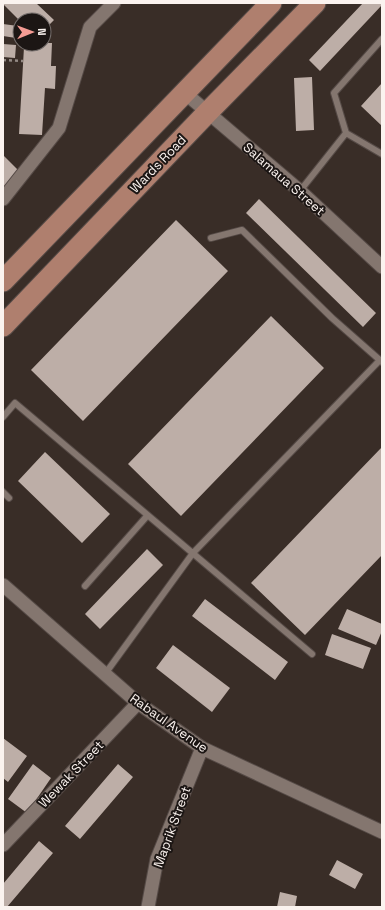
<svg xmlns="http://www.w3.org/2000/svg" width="385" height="910" font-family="'Space Grotesk',sans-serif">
<rect width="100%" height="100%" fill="#392d27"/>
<path fill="#bdaea7" d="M4 3H36L54 20 44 30V20H19L3 4Z
M363 3H382V5L320 71 309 60Z
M3 24 18 26 16 38 3 36Z
M44 43H52L51 66H56L55 89 45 88 42 135 19 134 24 47H32V44Z
M3 44 16 45 15 58 3 57Z
M312 77 314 130 296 131 294 78Z
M382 83V126L361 106Z
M3 155 20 172 3 188Z
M259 199 376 313 363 327 246 213Z
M176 220 228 271 83 421 31 370Z
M271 316 324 368 181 516 128 464Z
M382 447V555L305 635 251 583Z
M45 452 110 514 82 543 18 481Z
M147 549 163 565 100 629 85 614Z
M205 599 288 662 275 680 192 616Z
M347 609 382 624V631L376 645 338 629Z
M332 634 371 648 363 669 325 655Z
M173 645 230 688 212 712 156 668Z
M3 738 27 756 8 782 3 778Z
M33 764 51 778 27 813 8 799Z
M118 764 133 777 80 839 65 826Z
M39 841 53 853 7 907H3V884Z
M337 860 363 874 355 889 329 875Z
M280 892 297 896 295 907H277Z"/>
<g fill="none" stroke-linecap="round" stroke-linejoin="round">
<g stroke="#554a46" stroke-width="8">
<path id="lane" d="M382 39 334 93 346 133 382 154
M300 191 346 133
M211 238 242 230 332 318 382 362
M3 417 15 403 312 654
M3 492 9 498
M85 586 147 516
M105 674 193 553 380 360"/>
</g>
<g stroke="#554a46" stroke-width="15">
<path id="street" d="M185 93 300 191 382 267
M3 199 59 128 90 27 114 3
M3 585 138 703 202 748 382 832
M3 845 138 703
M148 907 157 859 202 748"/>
</g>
<g stroke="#554a46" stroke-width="23">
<path id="primary" d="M3 281 271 3
M3 326 207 113 315 3"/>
</g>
<path stroke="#938984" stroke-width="2.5" stroke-dasharray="3 3" stroke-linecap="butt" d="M3 60 23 61"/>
<use href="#lane" stroke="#84766f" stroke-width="6"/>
<use href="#street" stroke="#84766f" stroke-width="13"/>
<use href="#primary" stroke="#af7f6e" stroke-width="21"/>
</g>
<g text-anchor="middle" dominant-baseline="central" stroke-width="4" stroke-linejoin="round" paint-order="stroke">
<g font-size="13" fill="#fbf3ef" stroke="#1c1614">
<text transform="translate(158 164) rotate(-46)">Wards Road</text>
<text transform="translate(284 179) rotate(41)">Salamaua Street</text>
<text transform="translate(169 723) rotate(35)">Rabaul Avenue</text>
<text transform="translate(71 774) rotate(-46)">Wewak Street</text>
<text transform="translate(172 827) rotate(-70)">Maprik Street</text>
</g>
</g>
<rect width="385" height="910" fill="none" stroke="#fbf3ef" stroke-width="8"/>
<g transform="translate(32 32) rotate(89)"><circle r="19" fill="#1c1614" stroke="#756e6c"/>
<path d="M0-3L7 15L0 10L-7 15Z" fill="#f59c94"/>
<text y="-6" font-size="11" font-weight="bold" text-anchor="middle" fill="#fbf3ef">N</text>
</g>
</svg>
